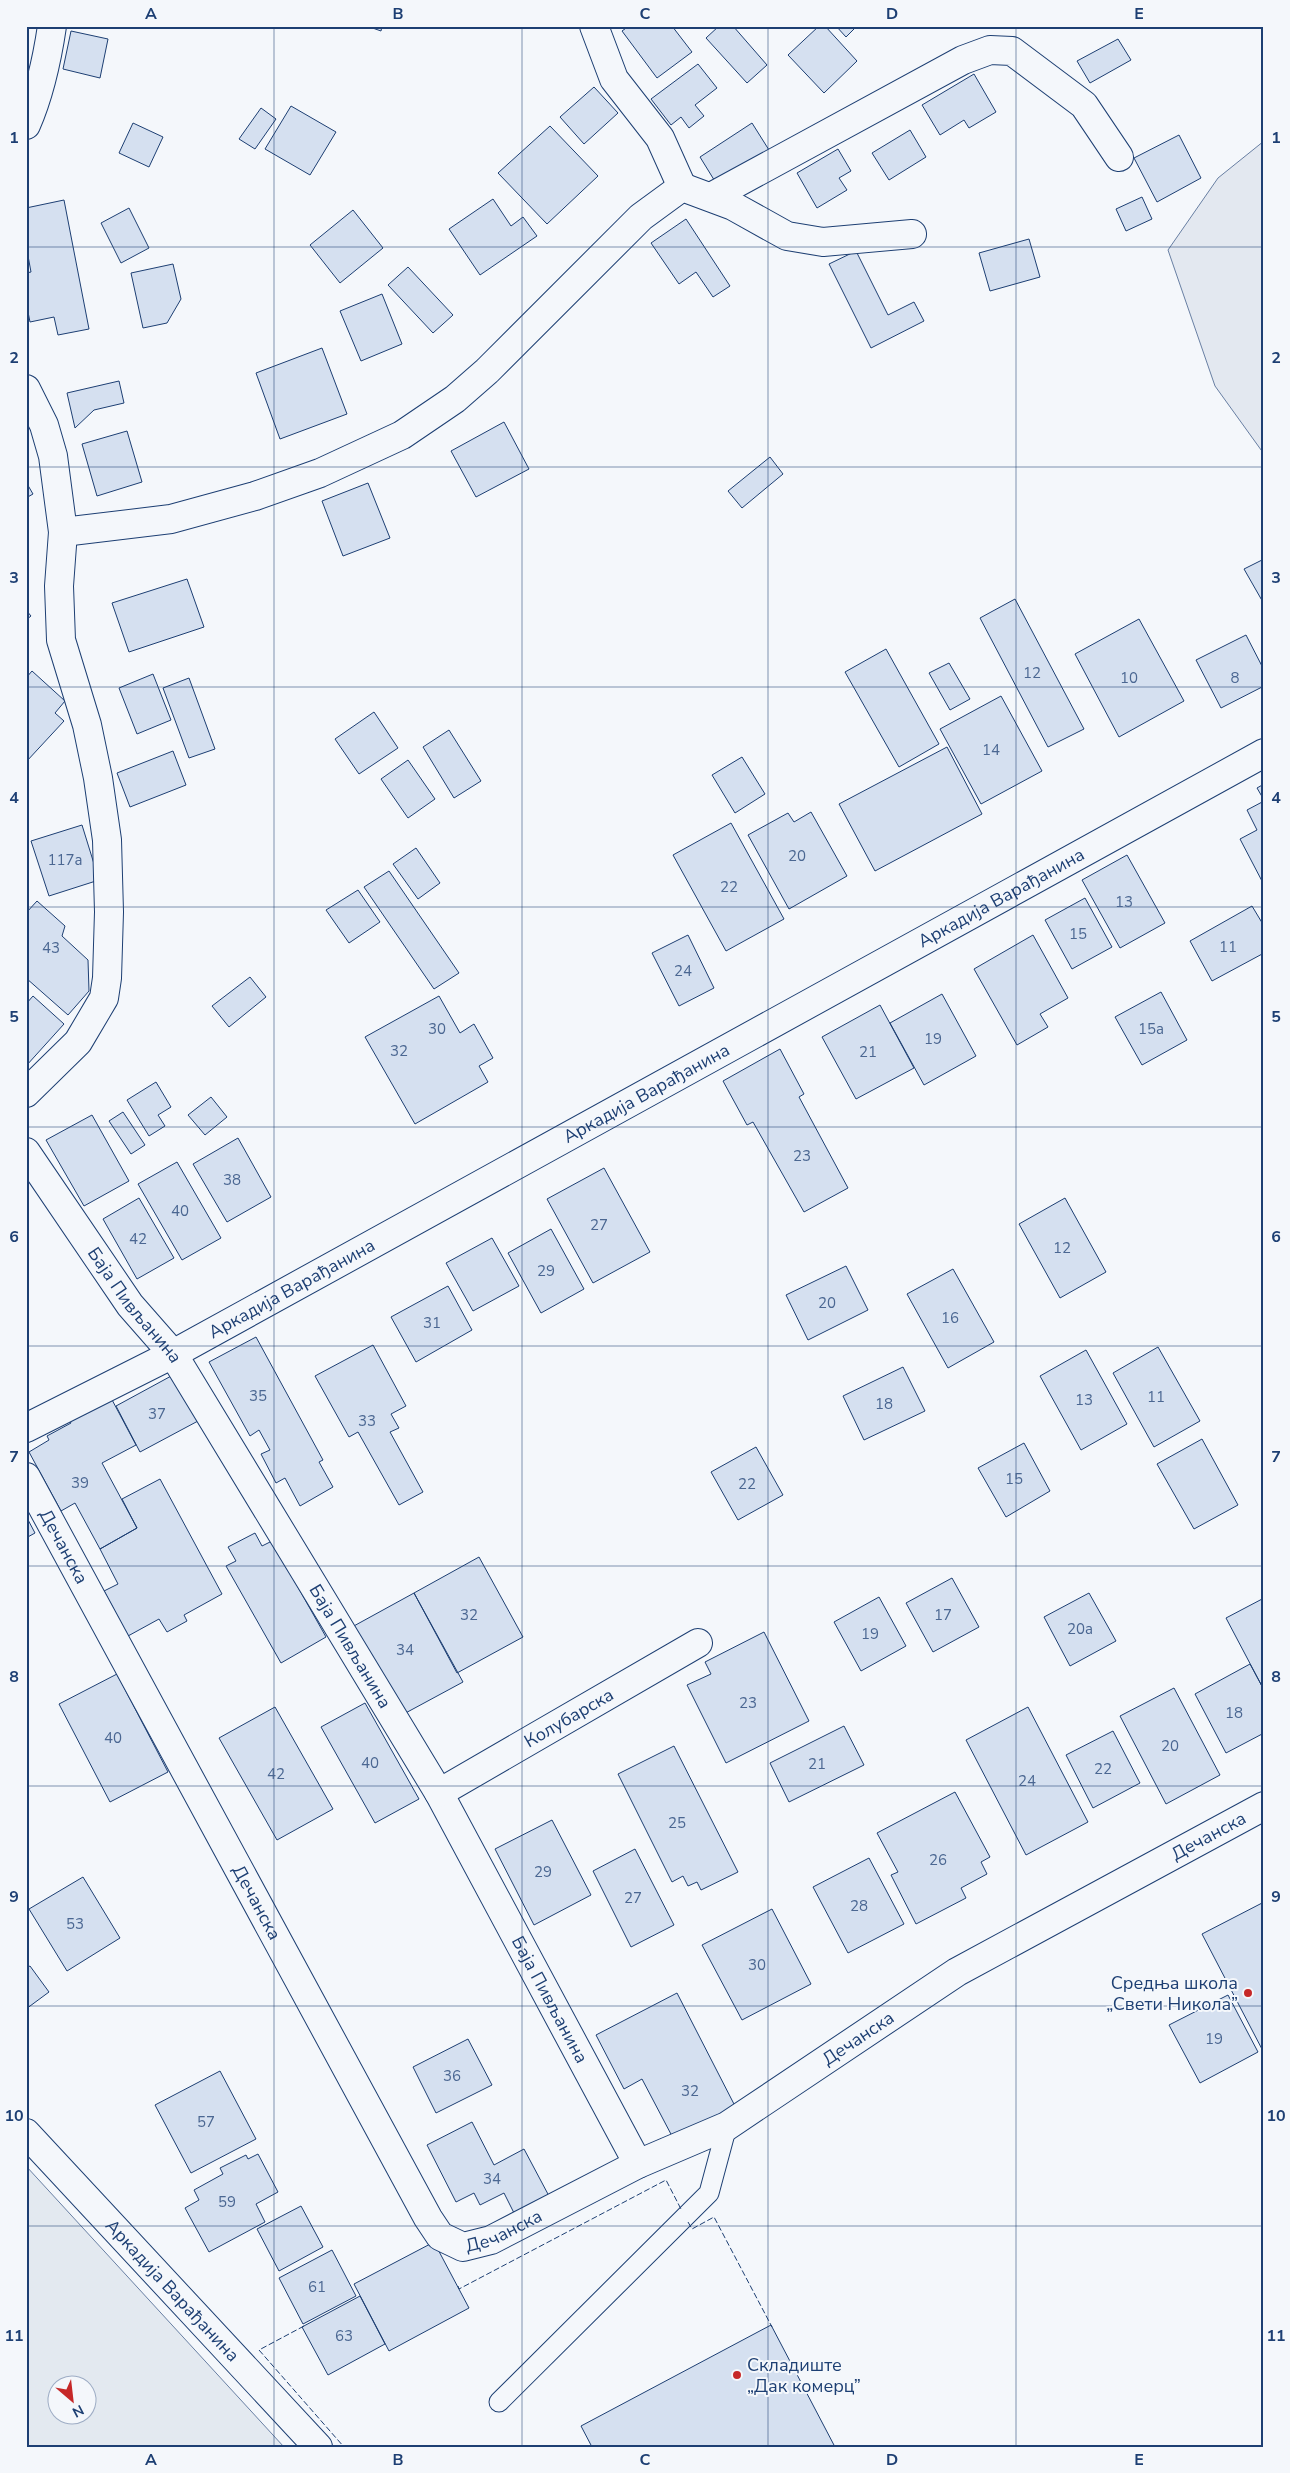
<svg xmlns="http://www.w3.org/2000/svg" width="1290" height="2473" font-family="'Nunito Sans',sans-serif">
<rect width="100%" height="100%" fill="#f4f7fb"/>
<path fill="#e3e9f0" stroke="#687fa3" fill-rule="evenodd" d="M26 2166 284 2447H26ZM58 2386H88V2416H58Z"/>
<path fill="#e3e8f0" stroke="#687fa3" d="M1264 141V454L1215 386 1168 250 1218 178Z"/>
<path fill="#d5e0f0" stroke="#1d3f73" d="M367 26H382L381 31Z
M629 26H672L692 52 657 78 622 31Z
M719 26H733L767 65 747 83 706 38Z
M819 26H825L857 61 824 93 788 55Z
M836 26H857L846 37Z
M71 31 108 39 100 78 63 69Z
M1118 39 1131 60 1090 83 1077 61Z
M698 64 717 88 695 105 704 116 689 128 681 117 671 125 651 99Z
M974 74 996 112 969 128 964 120 940 135 922 105Z
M594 87 618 113 584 144 560 117Z
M291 106 336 132 310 175 265 149Z
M261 108 276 119 255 149 239 139Z
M133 123 163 137 149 167 119 153Z
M752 123 769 150 716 183 700 157Z
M550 126 598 176 547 224 498 173Z
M910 130 926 157 889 180 872 153Z
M1179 135 1201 178 1157 202 1134 158Z
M838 149 851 171 839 178 847 190 817 208 797 173Z
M1142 197 1152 219 1126 231 1116 209Z
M493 199 511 226 523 217 537 236 480 275 449 229Z
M64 200 89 329 58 335 54 317 30 322 26 302V273L31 272 26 245V208Z
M129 208 149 248 121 263 101 223Z
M353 210 383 248 340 283 310 245Z
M686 219 730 286 713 297 696 272 679 284 651 243Z
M1029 239 1040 277 990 291 979 253Z
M856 251 888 315 914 302 924 321 871 348 829 264Z
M173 264 181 299 167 323 143 328 131 273Z
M408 267 453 315 433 333 388 285Z
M382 294 402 344 361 361 340 311Z
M322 348 347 414 280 439 256 373Z
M119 381 124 403 94 410 75 428 67 393Z
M504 422 529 469 476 497 451 451Z
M127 431 142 482 97 496 82 444Z
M770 457 783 474 742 508 728 491Z
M26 482 33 494 26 498Z
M368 483 390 538 343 556 322 501Z
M1264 559V604L1244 569Z
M187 579 204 627 129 652 112 603Z
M1015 599 1084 729 1048 747 980 618Z
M26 610 31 616 26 620Z
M1139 619 1184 701 1119 737 1075 654Z
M1246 635 1264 670V686L1221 708 1196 660Z
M886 649 939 744 899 767 845 672Z
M949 663 970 699 950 710 929 673Z
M32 671 65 701 55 713 64 721 26 762V678Z
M153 674 171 720 137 734 119 688Z
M189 678 215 749 189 758 163 688Z
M1001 696 1042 771 981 804 940 729Z
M374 712 398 748 359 774 335 739Z
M449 730 481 781 454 798 423 747Z
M947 747 982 814 875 871 839 804Z
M173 751 186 785 130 807 117 773Z
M742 757 765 794 735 813 712 775Z
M408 760 435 799 408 818 381 779Z
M1264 784V800L1257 788Z
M1264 801V883H1263L1240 839 1257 830 1247 810Z
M811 812 847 876 789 909 748 835 788 813 794 822Z
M731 823 784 919 726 951 673 855Z
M82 825 99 880 49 896 31 841Z
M416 848 440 883 418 899 393 864Z
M1127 855 1165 923 1120 948 1082 880Z
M389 871 459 973 434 989 364 887Z
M358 890 380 922 349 943 326 910Z
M1085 898 1112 947 1072 969 1045 920Z
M37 901 65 926 62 936 88 960 89 991 68 1015 26 978V913Z
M1252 906 1264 926V953L1212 981 1190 941Z
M688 935 714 988 679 1006 652 953Z
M1033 935 1068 998 1040 1014 1048 1027 1017 1045 974 969Z
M250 977 266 997 229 1027 212 1006Z
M1161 992 1187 1040 1142 1065 1115 1017Z
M942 994 976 1056 924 1085 890 1023Z
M33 996 64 1024 26 1066V1004Z
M439 996 460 1033 474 1024 493 1058 479 1066 488 1082 415 1124 365 1037Z
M880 1005 914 1068 856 1099 822 1037Z
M780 1049 804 1094 799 1097 848 1188 804 1212 753 1122 747 1125 723 1081Z
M156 1082 171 1107 158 1115 165 1126 149 1136 127 1100Z
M211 1097 227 1117 205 1135 188 1115Z
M123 1112 145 1145 131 1154 109 1121Z
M92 1115 129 1181 84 1206 46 1140Z
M238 1138 271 1197 227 1222 193 1164Z
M177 1162 221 1238 182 1260 138 1184Z
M604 1168 650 1252 593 1283 547 1199Z
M139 1198 174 1258 137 1279 103 1219Z
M1065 1198 1106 1272 1060 1298 1019 1224Z
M551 1229 584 1289 541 1313 508 1253Z
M492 1238 519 1286 473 1311 446 1263Z
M846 1266 868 1310 808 1340 786 1295Z
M953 1269 994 1342 948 1368 907 1294Z
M448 1286 472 1330 416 1362 391 1317Z
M256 1337 323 1460 319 1462 333 1487 300 1506 285 1478 276 1483 261 1454 270 1450 259 1430 250 1436 209 1362Z
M373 1345 406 1406 391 1414 399 1428 390 1432 423 1492 399 1505 358 1432 349 1437 315 1376Z
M1158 1347 1200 1421 1154 1447 1113 1373Z
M1086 1350 1127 1424 1081 1450 1040 1376Z
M903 1367 925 1411 864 1440 843 1396Z
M173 1375 198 1421 140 1452 116 1406Z
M110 1396 136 1445 102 1463 137 1528 100 1549 75 1503 61 1511 29 1452 49 1440 47 1436 71 1423 68 1418Z
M1202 1439 1238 1505 1194 1529 1157 1464Z
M1024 1443 1050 1491 1006 1517 978 1468Z
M756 1447 783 1495 738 1520 711 1472Z
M160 1479 222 1594 184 1615 187 1621 167 1632 159 1619 128 1636 104 1591 118 1584 100 1549 137 1528 122 1499Z
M26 1516 35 1533 26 1538Z
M255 1533 262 1546 272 1541 326 1637 281 1663 226 1566 236 1561 228 1547Z
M479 1557 523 1637 457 1673 414 1593Z
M952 1578 979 1627 933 1652 906 1603Z
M414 1593 463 1682 400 1716 352 1627Z
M1089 1593 1116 1641 1070 1666 1044 1617Z
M879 1597 906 1646 861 1671 834 1622Z
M1264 1598V1690L1226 1618Z
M764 1632 809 1721 726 1763 687 1685 711 1674 705 1662Z
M1250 1664 1264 1690V1733L1226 1753 1195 1694Z
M117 1674 168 1772 110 1802 59 1704Z
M1174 1688 1220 1775 1166 1804 1120 1716Z
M365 1703 419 1799 375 1823 321 1727Z
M275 1707 333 1809 277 1840 219 1738Z
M1028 1707 1088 1822 1026 1855 966 1740Z
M844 1726 864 1765 789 1802 770 1763Z
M1113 1731 1140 1783 1093 1808 1066 1755Z
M674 1746 738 1872 701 1890 697 1882 688 1886 683 1876 672 1882 618 1774Z
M955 1792 990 1857 981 1862 987 1874 961 1888 966 1898 916 1924 891 1875 898 1872 877 1833Z
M552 1820 591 1895 534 1925 495 1849Z
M635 1849 674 1925 631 1947 593 1871Z
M869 1858 904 1924 848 1953 813 1887Z
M83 1877 120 1938 67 1971 29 1909Z
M1264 1902V2053L1202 1934Z
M772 1909 811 1984 742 2020 702 1945Z
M30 1966 49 1992 26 2009V1968Z
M677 1993 735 2106 673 2138 642 2079 624 2089 596 2035Z
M1228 1995 1258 2052 1200 2083 1169 2025Z
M468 2039 492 2085 436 2113 413 2067Z
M220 2071 256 2139 191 2173 155 2105Z
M472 2122 494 2165 524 2149 549 2196 514 2213 504 2193 480 2205 474 2193 456 2202 427 2145Z
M258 2154 278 2192 256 2204 265 2222 209 2252 185 2208 199 2200 194 2190 223 2174 220 2168 246 2155 248 2159Z
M301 2206 323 2247 279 2271 257 2229Z
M434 2242 469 2308 389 2351 354 2284Z
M332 2250 356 2296 303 2324 279 2278Z
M360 2296 385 2344 328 2375 302 2327Z
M771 2325 835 2447H592L581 2426Z"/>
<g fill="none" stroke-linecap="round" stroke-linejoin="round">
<g stroke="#1d3f73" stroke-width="21">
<path id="lane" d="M499 2402 709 2193 727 2126"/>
</g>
<g stroke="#1d3f73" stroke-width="30">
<g id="street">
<path d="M594 26 614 79 660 138 682 187"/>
<path d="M26 125C40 93 47 60 52 26"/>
<path d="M711 197 963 60 990 50 1012 51 1084 105 1119 157"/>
<path d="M26 389 44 425 53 456 63 532 59 586 61 640 87 725 98 778 107 840 109 912 107 978 104 998 78 1042 26 1093"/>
<path d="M63 532 171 519 255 496 320 473 402 435 455 399 487 371 641 217 682 187 733 206 787 236 823 242 912 234"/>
<path id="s1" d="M26 1152 130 1305 173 1354 312 1583 439 1793 638 2164"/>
<path id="s2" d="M26 1428 173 1354 1264 753"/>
<path id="s3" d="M26 1477 428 2218 440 2236 463 2247 491 2240 638 2164 727 2126 957 1972 1264 1806"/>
<path id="s4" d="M439 1793 698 1643"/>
<path id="s5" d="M26 2133 318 2447"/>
</g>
</g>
<use href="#lane" stroke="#f4f7fb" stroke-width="19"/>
<use href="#street" stroke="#f4f7fb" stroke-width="28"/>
<path stroke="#1d3f73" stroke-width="1" stroke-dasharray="6 2.5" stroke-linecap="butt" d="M688 2222 692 2229 714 2217 772 2327
M458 2286 459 2289 666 2180 682 2211
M304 2326 259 2350 344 2447"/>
</g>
<path fill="none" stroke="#1d3f73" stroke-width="1" stroke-opacity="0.55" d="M274 26V2447M522 26V2447M768 26V2447M1016 26V2447M26 247H1264M26 467H1264M26 687H1264M26 907H1264M26 1127H1264M26 1346H1264M26 1566H1264M26 1786H1264M26 2006H1264M26 2226H1264"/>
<g fill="#c62828" stroke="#f4f7fb" stroke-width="2">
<circle cx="1248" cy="1993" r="5"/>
<circle cx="737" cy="2375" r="5"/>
</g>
<g text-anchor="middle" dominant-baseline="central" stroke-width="4" stroke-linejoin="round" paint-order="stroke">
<g font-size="15" fill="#4b6792">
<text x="1032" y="673">12</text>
<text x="1129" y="678">10</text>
<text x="1235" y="678">8</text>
<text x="991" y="750">14</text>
<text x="797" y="856">20</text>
<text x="65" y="860">117a</text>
<text x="729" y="887">22</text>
<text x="1124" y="902">13</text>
<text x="1078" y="934">15</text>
<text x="1228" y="947">11</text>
<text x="51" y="948">43</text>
<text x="683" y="971">24</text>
<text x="437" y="1029">30</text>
<text x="1151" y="1029">15a</text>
<text x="933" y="1039">19</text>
<text x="399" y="1051">32</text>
<text x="868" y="1052">21</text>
<text x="802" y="1156">23</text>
<text x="232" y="1180">38</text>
<text x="180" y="1211">40</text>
<text x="599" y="1225">27</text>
<text x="138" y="1239">42</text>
<text x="1062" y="1248">12</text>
<text x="546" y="1271">29</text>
<text x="827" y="1303">20</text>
<text x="950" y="1318">16</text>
<text x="432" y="1323">31</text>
<text x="258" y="1396">35</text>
<text x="1156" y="1397">11</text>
<text x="1084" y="1400">13</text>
<text x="884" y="1404">18</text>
<text x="157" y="1414">37</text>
<text x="367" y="1421">33</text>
<text x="1014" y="1479">15</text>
<text x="80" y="1483">39</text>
<text x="747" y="1484">22</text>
<text x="469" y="1615">32</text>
<text x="943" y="1615">17</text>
<text x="1080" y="1629">20a</text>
<text x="870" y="1634">19</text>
<text x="405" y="1650">34</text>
<text x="748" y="1703">23</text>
<text x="1234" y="1713">18</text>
<text x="113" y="1738">40</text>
<text x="1170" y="1746">20</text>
<text x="370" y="1763">40</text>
<text x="817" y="1764">21</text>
<text x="1103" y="1769">22</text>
<text x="276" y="1774">42</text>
<text x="1027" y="1781">24</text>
<text x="677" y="1823">25</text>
<text x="938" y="1860">26</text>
<text x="543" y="1872">29</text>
<text x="633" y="1898">27</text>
<text x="859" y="1906">28</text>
<text x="75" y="1924">53</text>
<text x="757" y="1965">30</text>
<text x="1214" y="2039">19</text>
<text x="452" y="2076">36</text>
<text x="690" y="2091">32</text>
<text x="206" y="2122">57</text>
<text x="492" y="2179">34</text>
<text x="227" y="2202">59</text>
<text x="317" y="2287">61</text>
<text x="344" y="2336">63</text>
</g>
<g font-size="18" fill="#1d3f73" stroke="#f4f7fb">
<text stroke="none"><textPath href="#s2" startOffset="1110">Аркадија Варађанина</textPath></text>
<text stroke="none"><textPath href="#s2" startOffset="705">Аркадија Варађанина</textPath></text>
<text stroke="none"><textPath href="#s2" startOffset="300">Аркадија Варађанина</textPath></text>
<text stroke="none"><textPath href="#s1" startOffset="188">Баја Пивљанина</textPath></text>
<text stroke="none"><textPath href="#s3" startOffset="79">Дечанска</textPath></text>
<text stroke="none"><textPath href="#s1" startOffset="592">Баја Пивљанина</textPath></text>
<text stroke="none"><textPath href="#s4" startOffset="150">Колубарска</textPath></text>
<text stroke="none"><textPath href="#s3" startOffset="1744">Дечанска</textPath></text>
<text stroke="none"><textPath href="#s3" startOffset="484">Дечанска</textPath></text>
<text stroke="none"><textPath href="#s1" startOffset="998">Баја Пивљанина</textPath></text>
<text stroke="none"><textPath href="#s3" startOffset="1339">Дечанска</textPath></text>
<text stroke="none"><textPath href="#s3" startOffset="934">Дечанска</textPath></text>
<text stroke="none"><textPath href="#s5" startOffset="215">Аркадија Варађанина</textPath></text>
</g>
<g font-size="18" fill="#1d3f73" stroke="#f4f7fb" text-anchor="end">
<text x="1238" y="1983">Средња школа<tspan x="1238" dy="21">„Свети Никола”</tspan></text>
<text x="747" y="2365" text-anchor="start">Складиште<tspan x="747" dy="21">„Дак комерц”</tspan></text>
</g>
</g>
<rect width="1290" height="2473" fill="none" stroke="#f4f7fb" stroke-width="55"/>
<g transform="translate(72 2400) rotate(152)"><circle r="24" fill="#f4f7fb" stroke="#9eadc5"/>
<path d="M0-4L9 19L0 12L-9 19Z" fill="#c62828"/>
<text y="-8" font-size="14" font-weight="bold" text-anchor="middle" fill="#1d3f73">N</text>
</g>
<rect x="28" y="28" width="1234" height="2418" fill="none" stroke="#1d3f73" stroke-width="2"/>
<g font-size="16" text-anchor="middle" font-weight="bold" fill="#1d3f73">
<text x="151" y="19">A</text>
<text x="398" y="19">B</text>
<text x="645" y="19">C</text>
<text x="892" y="19">D</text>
<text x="1139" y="19">E</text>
<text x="14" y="143">1</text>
<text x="1276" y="143">1</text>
<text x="14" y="363">2</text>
<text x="1276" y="363">2</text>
<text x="14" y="583">3</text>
<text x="1276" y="583">3</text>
<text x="14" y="803">4</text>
<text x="1276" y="803">4</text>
<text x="14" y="1022">5</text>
<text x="1276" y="1022">5</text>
<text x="14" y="1242">6</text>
<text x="1276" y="1242">6</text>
<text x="14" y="1462">7</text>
<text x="1276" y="1462">7</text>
<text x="14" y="1682">8</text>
<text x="1276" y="1682">8</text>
<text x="14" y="1902">9</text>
<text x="1276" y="1902">9</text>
<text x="14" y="2121">10</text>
<text x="1276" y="2121">10</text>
<text x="14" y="2341">11</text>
<text x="1276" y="2341">11</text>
<text x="151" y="2465">A</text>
<text x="398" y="2465">B</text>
<text x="645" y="2465">C</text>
<text x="892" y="2465">D</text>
<text x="1139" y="2465">E</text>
</g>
</svg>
